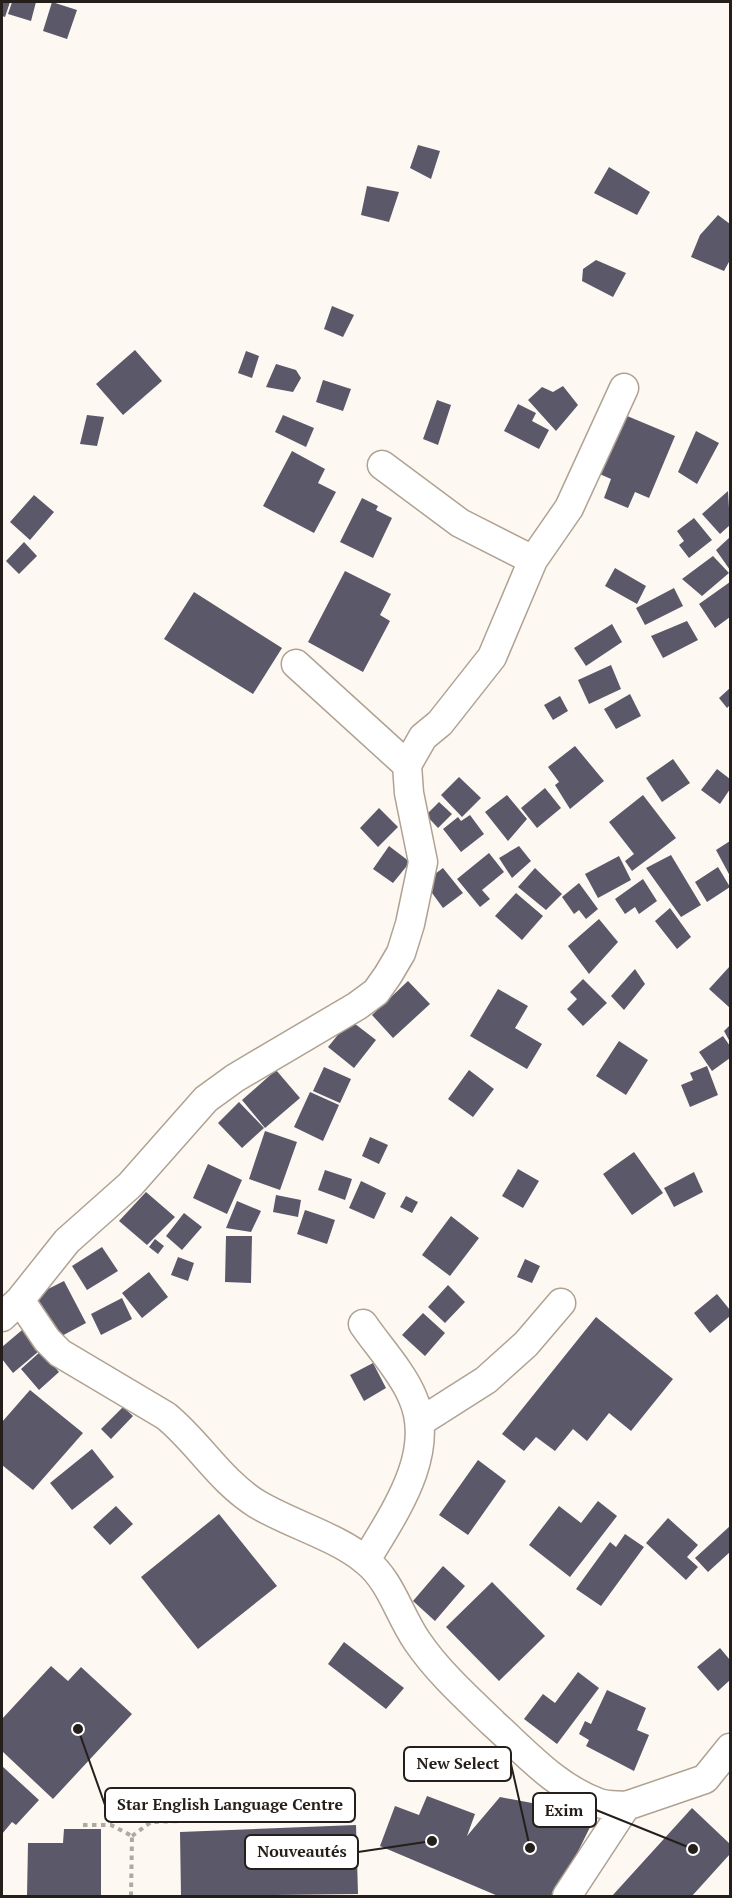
<svg xmlns="http://www.w3.org/2000/svg" width="732" height="1898" font-family="'PT Serif',serif">
<rect width="100%" height="100%" fill="#fef8f2"/>
<path fill="#5a5869" d="M2 2H10L5 17 2 16Z
M12 2H36L31 21 8 14Z
M52 2 77 10 67 39 43 31Z
M418 145 440 151 431 179 410 168Z
M609 167 650 192 637 215 594 193Z
M367 186 399 192 389 222 361 215Z
M718 215 730 224V260L724 271 691 257 700 235Z
M596 260 626 273 613 297 582 281 583 269Z
M332 306 354 315 343 337 324 329Z
M135 350 162 381 123 415 96 384Z
M246 351 259 356 252 378 238 373Z
M276 364 296 370 301 378 293 392 266 387Z
M323 380 351 389 343 411 316 402Z
M563 386 578 405 556 431 528 400 542 387 553 392Z
M437 400 451 405 438 445 423 439Z
M518 404 536 413 532 421 549 430 539 449 504 431Z
M620 413 675 436 649 498 635 492 628 508 604 498 611 479 595 472Z
M87 415 104 417 97 446 80 444Z
M283 415 314 428 306 447 275 432Z
M696 431 719 443 697 484 678 472Z
M292 451 325 469 318 483 336 492 314 533 263 506Z
M728 491 730 525 720 534 702 514Z
M34 495 54 512 30 540 10 522Z
M362 498 378 506 376 510 392 518 373 558 340 542Z
M694 518 712 540 689 558 679 545 684 541 677 531Z
M730 537V570L716 550Z
M24 542 37 556 19 574 6 561Z
M713 556 729 573 702 596 682 579Z
M615 568 646 586 637 604 605 586Z
M345 571 391 594 380 615 390 621 363 672 308 642Z
M730 582V617L715 628 699 604Z
M674 588 683 606 645 625 636 608Z
M194 592 282 648 253 694 164 639Z
M687 621 698 640 663 658 651 636Z
M612 624 622 642 586 666 574 648Z
M611 665 621 689 589 704 578 680Z
M730 688V705L727 708 719 698Z
M630 694 641 716 616 729 604 709Z
M560 696 568 711 553 720 544 705Z
M575 746 604 781 570 809 555 785 559 782 548 767Z
M673 759 690 783 662 802 646 778Z
M717 769 730 779V789L720 804 701 790Z
M459 777 481 798 462 817 441 795Z
M545 788 561 808 537 828 521 808Z
M507 795 527 819 508 841 485 812Z
M643 795 676 838 632 871 625 861 634 854 609 822Z
M439 802 452 814 438 828 426 815Z
M379 808 398 827 378 847 360 828Z
M470 815 484 834 461 852 443 829 458 817 461 821Z
M730 841V876L716 850Z
M389 846 410 862 393 883 373 869Z
M519 846 531 861 512 878 499 858Z
M489 853 504 872 482 890 490 899 480 907 457 879Z
M671 855 701 905 681 917 646 868Z
M619 856 631 880 598 898 585 874Z
M718 867 730 887 707 902 695 882Z
M443 868 463 893 443 908 424 882Z
M535 868 562 894 546 910 518 887Z
M643 879 657 901 639 914 635 907 625 914 615 899Z
M579 883 598 909 586 919 579 910 574 914 562 897Z
M516 893 543 916 522 940 495 916Z
M670 908 691 937 677 949 655 921Z
M599 919 618 942 589 974 568 946Z
M730 966V1008L709 989Z
M635 969 645 984 624 1010 611 996Z
M583 979 607 1003 583 1026 567 1009 577 999 570 992Z
M408 981 430 1004 393 1038 372 1015Z
M498 989 528 1006 515 1028 542 1044 527 1069 470 1036Z
M350 1020 376 1040 354 1068 328 1047Z
M730 1025V1042L724 1031Z
M723 1036 730 1046V1058L712 1071 699 1052Z
M619 1041 648 1060 626 1095 596 1076Z
M707 1066 718 1095 690 1107 681 1085 693 1080 690 1073Z
M324 1067 351 1079 340 1103 313 1091Z
M276 1070 300 1098 265 1128 242 1100Z
M469 1070 494 1089 473 1117 448 1099Z
M310 1092 339 1105 323 1141 294 1127Z
M239 1102 264 1128 242 1148 218 1123Z
M265 1131 297 1142 280 1190 249 1179Z
M370 1137 388 1145 379 1164 362 1156Z
M634 1152 663 1193 632 1215 603 1174Z
M208 1164 242 1180 227 1214 193 1198Z
M518 1169 539 1181 523 1208 502 1196Z
M325 1170 352 1179 345 1200 318 1190Z
M694 1172 703 1192 674 1207 664 1188Z
M361 1181 386 1193 374 1219 349 1208Z
M146 1192 175 1217 147 1245 119 1221Z
M276 1195 301 1200 298 1217 273 1212Z
M406 1196 418 1202 412 1213 400 1207Z
M237 1201 261 1211 251 1232 226 1228Z
M305 1210 335 1220 327 1244 297 1234Z
M184 1213 202 1227 182 1250 166 1236Z
M451 1216 479 1238 450 1276 422 1255Z
M226 1236H252L251 1283 225 1282Z
M155 1239 164 1246 158 1254 149 1247Z
M102 1247 118 1271 87 1290 72 1266Z
M178 1257 194 1263 188 1281 171 1275Z
M525 1259 540 1266 532 1283 517 1277Z
M149 1272 168 1297 142 1318 122 1293Z
M64 1281 86 1323 56 1339 34 1296Z
M448 1285 465 1302 445 1323 428 1307Z
M717 1294 730 1310V1316L710 1333 694 1313Z
M122 1298 132 1319 101 1335 91 1314Z
M423 1313 445 1333 425 1356 402 1335Z
M596 1317 673 1379 631 1431 609 1413 587 1441 573 1429 555 1451 536 1437 524 1451 502 1434Z
M28 1325 45 1346 13 1373 2 1359V1347Z
M41 1351 59 1372 39 1390 21 1369Z
M373 1363 386 1388 364 1401 350 1375Z
M30 1390 83 1433 33 1490 2 1465V1422Z
M123 1407 133 1416 111 1439 101 1429Z
M92 1449 114 1477 72 1510 50 1483Z
M478 1460 506 1481 468 1535 439 1515Z
M598 1501 617 1516 570 1577 529 1545 559 1506 581 1523Z
M116 1506 133 1524 110 1545 93 1527Z
M219 1514 277 1586 198 1649 141 1577Z
M668 1518 698 1545 687 1557 698 1567 686 1580 646 1543Z
M730 1526V1552L708 1572 695 1558Z
M625 1534 644 1547 601 1606 576 1589 610 1542 616 1547Z
M443 1566 465 1586 435 1621 413 1601Z
M492 1582 545 1636 499 1681 446 1627Z
M344 1642 404 1688 386 1709 328 1664Z
M720 1648 730 1660V1680L718 1691 697 1667Z
M51 1666 68 1681 81 1667 132 1714 53 1799 2 1751V1719Z
M578 1672 599 1688 557 1744 524 1719 543 1694 555 1703Z
M607 1690 646 1708 637 1730 649 1735 634 1771 586 1746 589 1740 579 1734 585 1721 591 1724Z
M2 1766 39 1800 16 1825 12 1822 2 1834Z
M427 1796 475 1814 467 1836 500 1797 596 1815 556 1896H498L380 1846 395 1806 419 1815Z
M692 1808 730 1844V1854L692 1896H612Z
M356 1825 358 1894 181 1896 180 1832Z
M64 1829H101V1896H27L28 1843H63Z"/>
<g fill="none" stroke-linecap="round" stroke-linejoin="round">
<g stroke="#afa293" stroke-width="31">
<path id="minor" d="M382 465 460 523 533 560
M296 664 407 765
M20 1300 47 1340 60 1353 166 1416C199 1443 220 1481 257 1504 290 1524 338 1537 366 1561 391 1581 399 1615 417 1641 438 1672 467 1698 494 1724 526 1753 557 1788 599 1803 607 1806 618 1805 626 1806
M2 1317 20 1300 67 1241 130 1185 206 1099 235 1078 357 1006 376 992 388 975 401 953 410 924 423 862 409 793 407 765 423 737 440 723 492 657 533 560 569 508 624 388
M363 1324C378 1346 402 1372 412 1396 438 1452 394 1513 366 1560
M420 1422 486 1380 526 1344 561 1303
M567 1896 626 1806 705 1779 730 1748"/>
</g>
<path stroke="#aea9a3" stroke-width="4" stroke-dasharray="4.5 4.5" stroke-linecap="butt" d="M83 1825H111L132 1836
M132 1836 151 1822 345 1816
M131 1896 132 1836"/>
<use href="#minor" stroke="#fff" stroke-width="28"/>
</g>
<path fill="none" stroke="#241f1a" stroke-width="2" d="M530 1848L511 1764M78 1729L105 1805M693 1849L596 1810M432 1841L358 1852"/>
<g fill="#241f1a" stroke="#fff" stroke-width="2">
<circle cx="530" cy="1848" r="6"/>
<circle cx="78" cy="1729" r="6"/>
<circle cx="693" cy="1849" r="6"/>
<circle cx="432" cy="1841" r="6"/>
</g>
<g fill="#fff" stroke="#241f1a" stroke-width="2">
<rect x="404" y="1747" width="107" height="34" rx="6"/>
<rect x="105" y="1788" width="250" height="34" rx="6"/>
<rect x="533" y="1793" width="63" height="34" rx="6"/>
<rect x="245" y="1835" width="113" height="34" rx="6"/>
</g>
<g font-size="16" text-anchor="middle" font-weight="bold" fill="#241f1a">
<text x="458" y="1769">New Select</text>
<text x="230" y="1810">Star English Language Centre</text>
<text x="564" y="1816">Exim</text>
<text x="302" y="1857">Nouveautés</text>
</g>
<rect width="732" height="1898" fill="none" stroke="#241f1a" stroke-width="6"/>
</svg>
